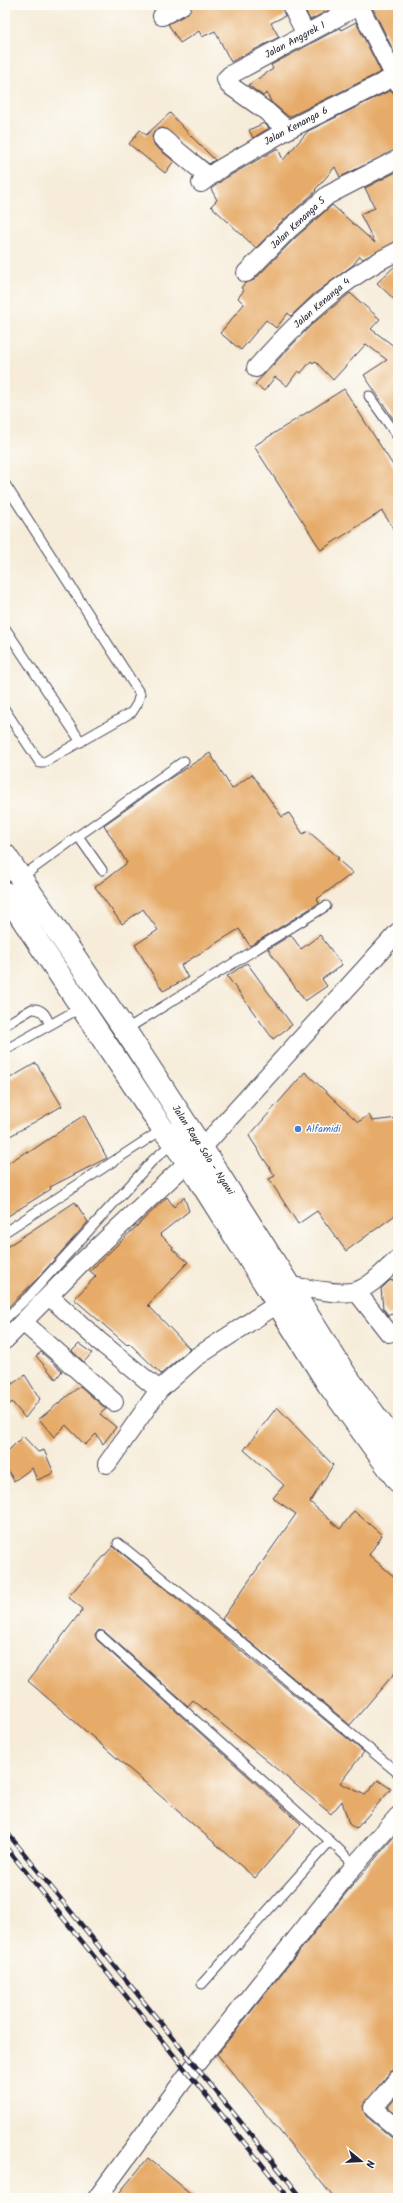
<svg xmlns="http://www.w3.org/2000/svg" width="403" height="2203" font-family="Kalam,sans-serif">
<rect width="100%" height="100%" fill="#fdfcf7"/>
<filter id="ink" filterUnits="userSpaceOnUse"><feTurbulence type="fractalNoise" baseFrequency=".025" numOctaves="2"/><feDisplacementMap in="SourceGraphic" scale="8" xChannelSelector="R" yChannelSelector="G"/><feConvolveMatrix kernelMatrix="1 2 1 2 8 2 1 2 1" color-interpolation-filters="sRGB"/></filter>
<filter id="wash" filterUnits="userSpaceOnUse"><feTurbulence type="fractalNoise" baseFrequency=".012" numOctaves="4" result="noise"/><feDisplacementMap in="SourceGraphic" scale="16" xChannelSelector="R" yChannelSelector="G"/><feGaussianBlur stdDeviation="0.9" result="paint"/><feColorMatrix in="noise" values="0 0 0 0 0 0 0 0 0 0 0 0 0 0 0 0 0 1.4 0 .05"/><feComposite in="paint" operator="in"/></filter>
<g filter="url(#wash)">
<rect width="100%" height="100%" fill="#f6ecd9"/>
<g id="blocks">
<path fill="#e6ab69" d="M192 5H281L285 16 271 23 279 37 231 62 215 31 202 37 199 31 180 43 168 24 187 14Z
M303 5H329L331 9 310 20Z
M371 5H398V60Z
M356 22 381 72 289 117 271 102 267 93 263 96 248 85 273 69 271 65 340 28 341 30Z
M391 90 398 99V149L340 177 335 167 315 190 316 191 281 222 256 248 211 206 217 200 211 189 224 179 278 148 283 160 308 131Z
M170 113 190 135 215 160 209 164 163 128 154 131 152 137 155 146 174 161 165 173 129 144 140 130 146 135Z
M264 123 269 128 253 138 249 130Z
M398 171V241L363 259 360 256 353 265 314 294 291 316 288 313 276 328 266 320 241 350 220 333 244 304 238 298 244 290 241 288 245 283 254 280 295 238 332 205 375 243 360 214 375 208 365 188Z
M398 263V303L377 283Z
M350 293 380 319 371 329 398 349V426L364 375 387 360 366 344 333 380 315 361 313 363 311 361 301 373 298 371 287 386 275 377 264 391 255 384 311 325Z
M344 389 398 473V535L382 511 321 550 254 446Z
M210 753 232 789 252 774 282 817 289 813 303 834 308 831 339 858 337 859 353 873 317 899 319 903 250 946 239 929 181 965 188 978 163 991 135 945 158 930 143 909 122 924 95 887 127 863 104 825 172 777Z
M291 935 301 949 320 935 342 965 322 979 327 986 305 1001 268 949Z
M247 963 292 1025 273 1039 227 976Z
M36 1063 62 1106 5 1139V1081Z
M305 1072 358 1122 369 1115 372 1121 398 1118V1213L346 1251 317 1211 298 1224 269 1179 275 1176 249 1136Z
M84 1115 107 1158 50 1187 51 1189 5 1218V1165L27 1151 28 1153Z
M167 1197 174 1207 184 1197 189 1211 160 1234 173 1247 172 1249 188 1262 148 1305 190 1349 161 1374 129 1343 127 1345 74 1299 96 1276 90 1271Z
M75 1202 88 1222 37 1279 5 1310V1248Z
M398 1279V1313L388 1315 383 1308 381 1289 389 1281Z
M79 1344 92 1353 84 1362 72 1351Z
M41 1352 62 1371 56 1379 36 1356Z
M25 1375 40 1399 25 1418 12 1402 5 1409V1389Z
M80 1386 106 1409 100 1414 116 1427 103 1444 96 1434 85 1445 66 1425 54 1437 39 1419Z
M277 1407 333 1465 310 1502 340 1529 354 1511 382 1535 369 1555 398 1580V1669L350 1725 222 1619 296 1514 273 1498 284 1485 244 1450Z
M23 1436 38 1452 44 1450 54 1473 37 1480 32 1468 14 1481 5 1465V1454Z
M113 1546 364 1752 340 1783 365 1795 378 1780 391 1789 356 1829 349 1824 342 1801 331 1814 193 1700 188 1706 105 1632 99 1630 95 1635 97 1640 301 1824 255 1878 28 1681 83 1609 68 1597Z
M398 1832V2069L390 2072 363 2106 366 2116 391 2137 398 2139V2198H334L217 2054 347 1892Z
M398 2095V2115L388 2107Z
M148 2158 196 2198H115Z"/>
</g>
</g>
<g filter="url(#ink)">
<use href="#blocks" fill-opacity="0" stroke="#424053" stroke-width="1"/>
<g fill="none" stroke-linecap="round" stroke-linejoin="round">
<g stroke="#424053" stroke-width="11">
<path id="lane" d="M369 396 398 437
M5 484 140 694 137 704 132 712 43 763H40L5 710
M5 628 81 742
M78 836 184 761
M20 878 78 836 102 870
M5 1025 32 1009C43 1008 46 1016 50 1025
M125 1030 326 906
M5 1050 82 1007
M5 1232 163 1129
M5 1319 30 1295 153 1160 173 1143
M118 1543 252 1651 398 1773
M101 1636 330 1841
M202 1984 330 1841 355 1865"/>
</g>
<g stroke="#424053" stroke-width="20">
<path id="street" d="M291 5 306 34
M359 5 398 83
M162 16 182 5
M287 130 266 111 229 85 226 79 230 75 360 5
M162 138 209 177
M201 183 218 170 287 130 398 75
M246 273 288 230 328 195 398 159
M256 368C299 320 339 280 398 251
M202 1148 398 932
M290 1286C308 1288 339 1296 356 1291 372 1286 385 1270 398 1259
M356 1291 389 1333
M49 1296 99 1341 159 1390
M23 1322 114 1402
M5 1340 83 1261 188 1162
M107 1464 159 1390 195 1358 276 1305
M398 2079 373 2108 398 2129
M97 2198 188 2074 355 1865 398 1816"/>
</g>
<g stroke="#424053" stroke-width="24">
<path id="highway" d="M5 855 125 1030 202 1148 345 1374 398 1447
M5 893 163 1129 188 1162 328 1384 398 1481"/>
</g>
<use href="#lane" stroke="#fff" stroke-width="9"/>
<use href="#street" stroke="#fff" stroke-width="18"/>
<use href="#highway" stroke="#fff" stroke-width="22"/>
<g stroke="#22223b" stroke-width="4.5">
<path id="rail" d="M5 1830 302 2198
M5 1846 289 2198"/>
</g>
<use href="#rail" stroke="#fdfcf7" stroke-width="3" stroke-dasharray="9" stroke-linecap="butt"/>
</g>
</g>
<circle fill="#3f7fe0" stroke="#fdfcf7" stroke-width="1.5" cx="298" cy="1129" r="4"/>
<g text-anchor="middle" dominant-baseline="central" stroke-width="3" stroke-linejoin="round" paint-order="stroke">
<g font-size="10" fill="#22223b" stroke="#fdfcf7">
<text transform="translate(295 40) rotate(-28)">Jalan Anggrek 1</text>
<text transform="translate(296 126) rotate(-28)">Jalan Kenanga 6</text>
<text transform="translate(298 223) rotate(-43)">Jalan Kenanga 5</text>
<text transform="translate(322 303) rotate(-41)">Jalan Kenanga 4</text>
<text transform="translate(203 1150) rotate(57)">Jalan Raya Solo - Ngawi</text>
</g>
<g font-size="10" fill="#366cbe" stroke="#fdfcf7" text-anchor="start">
<text x="306" y="1129">Alfamidi</text>
</g>
</g>
<rect width="403" height="2203" fill="none" stroke="#fdfcf7" stroke-width="20"/>
<g transform="translate(361 2161) rotate(108)" stroke="#fdfcf7" stroke-width="3" paint-order="stroke">
<path d="M0-3L7 15L0 10L-7 15Z" fill="#22223b"/>
<text y="-6" font-size="11" font-weight="bold" text-anchor="middle" fill="#22223b">N</text>
</g>
</svg>
